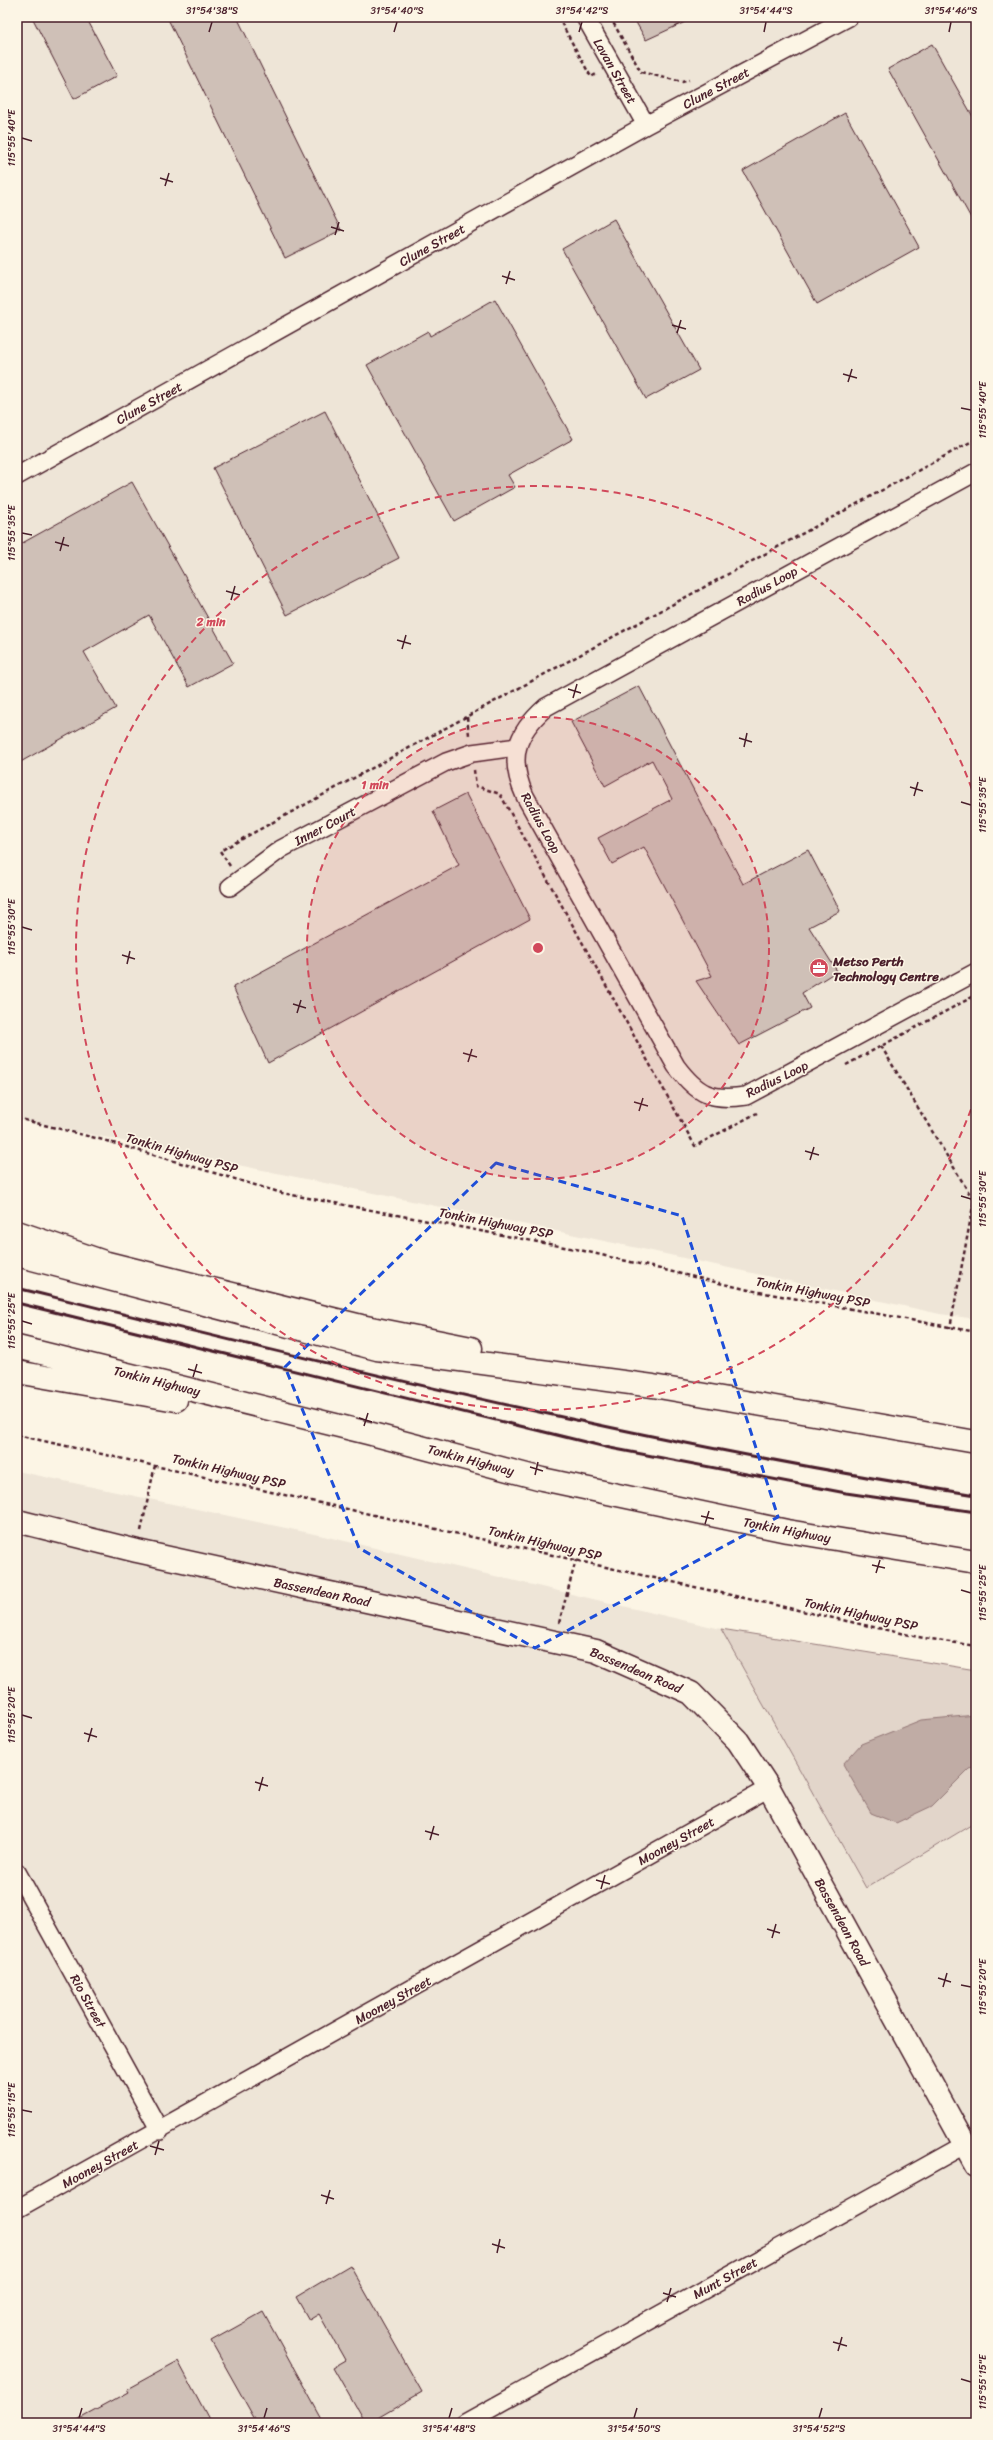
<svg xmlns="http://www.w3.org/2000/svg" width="993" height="2440" font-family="Sriracha,sans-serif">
<rect width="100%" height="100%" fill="#fcf5e5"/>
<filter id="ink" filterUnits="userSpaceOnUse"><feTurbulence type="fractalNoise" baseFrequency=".025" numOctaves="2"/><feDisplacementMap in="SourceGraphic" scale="8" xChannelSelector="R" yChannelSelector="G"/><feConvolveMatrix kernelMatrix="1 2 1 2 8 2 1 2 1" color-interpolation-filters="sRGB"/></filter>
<g filter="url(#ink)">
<path fill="#eee5d7" d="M17 17H976V1319L940 1314 638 1248 17 1119Z
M17 1471 319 1535 721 1629 866 1888 976 1822V2423H17Z"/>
<path fill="#e2d5ca" stroke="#967a7a" d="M721 1629 976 1670V1822L866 1888Z"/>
<path fill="#c0aca5" stroke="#917474" d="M976 1715V1767L969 1769 932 1806 896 1823 871 1813 843 1764 861 1744 921 1720Z"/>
<path fill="#cfc0b7" stroke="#4a1f2b" d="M32 17H86L117 76 74 99Z
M167 17H237L341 230 285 258Z
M633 17H696L646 40Z
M932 44 976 122V227L888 69Z
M845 113 919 247 817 304 743 171Z
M614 219 699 370 646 399 562 249Z
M495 299 573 439 508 475 515 487 454 521 367 365 428 331 430 336Z
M325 411 399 558 287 615 213 468Z
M132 482 233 663 189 687 149 615 84 652 116 708 17 764V546Z
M639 686 743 884 808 850 840 911 809 927 837 971 802 993 810 1008 739 1045 696 981 712 976 644 847 612 864 598 838 672 799 652 760 605 786 571 722Z
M466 794 530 919 268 1063 233 987 459 865 433 811Z
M350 2265 422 2392 369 2423H365L333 2367 345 2360 319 2314 309 2320 296 2297Z
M263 2312 324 2423H257L211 2341Z
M178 2361 211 2423H72L129 2392 127 2389Z"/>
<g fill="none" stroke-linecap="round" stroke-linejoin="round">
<g stroke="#4a1f2b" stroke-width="20">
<path id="street" d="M585 17 646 125
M976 472 546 707C515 734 508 759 525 796L676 1066C698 1095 711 1101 746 1096L976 972
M17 476 646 125 849 17
M230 887 281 849 446 762 472 753 517 747
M17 1872 160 2131
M17 2209 769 1788
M465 2423 964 2145"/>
</g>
<g stroke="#4a1f2b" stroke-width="25">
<path id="secondary" d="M17 1521 137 1551 596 1651 691 1693 738 1741 769 1788 976 2165"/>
</g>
<g stroke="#4a1f2b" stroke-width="25">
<path id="highway" d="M17 1232 107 1263 361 1326 471 1348
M17 1255 377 1349 653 1386 976 1442
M17 1347 368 1433 542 1479 787 1531 976 1562
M17 1372 176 1400"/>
</g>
<path stroke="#4a1f2b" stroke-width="2.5" stroke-dasharray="4 3" stroke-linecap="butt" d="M558 17 591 77 598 73
M610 17 641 72 682 82 689 80
M467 717 469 735
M474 770 476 786 500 794 695 1146 757 1113
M230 866 220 851 976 439
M881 1046 974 1201 950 1328
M846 1065 976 995
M17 1118 103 1140 282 1193 580 1250 749 1290 976 1332
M17 1435 918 1637 976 1646
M141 1531 155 1465
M559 1623 576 1560"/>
<use href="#street" stroke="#fcf5e5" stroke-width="17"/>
<use href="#secondary" stroke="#fcf5e5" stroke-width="22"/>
<use href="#highway" stroke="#fcf5e5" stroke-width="22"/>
<path stroke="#4a1f2b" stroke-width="3" d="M17 1288C335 1366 652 1445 976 1495
M17 1303 610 1448 846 1493 976 1512"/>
</g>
</g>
<path fill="none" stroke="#1d4ed8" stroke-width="3" stroke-dasharray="8 5" stroke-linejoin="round" d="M496 1163 682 1216 778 1517 535 1648 359 1548 285 1367Z"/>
<path fill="none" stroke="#4a1f2b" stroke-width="1.5" d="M209 32 212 22M394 32 397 22M579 32 582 22M764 32 766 22M949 32 951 22M22 138 32 141M160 178 173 182M165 186 169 173M331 227 344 231M335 235 339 222M502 276 515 280M506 284 510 271M672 325 686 329M677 333 681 320M843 374 857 378M848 382 852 369M961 408 971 410M22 533 32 535M55 542 69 546M60 551 64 537M226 591 240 595M231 600 235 586M397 640 411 644M402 649 406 635M568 689 581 693M573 698 577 684M739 738 752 742M744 747 747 733M910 787 923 791M914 796 918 782M961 802 971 805M22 927 32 930M122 955 135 959M127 964 130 951M293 1004 306 1008M297 1013 301 1000M463 1053 477 1057M468 1062 472 1049M634 1102 648 1106M639 1111 643 1098M805 1151 819 1155M810 1160 814 1147M961 1196 971 1199M22 1321 32 1324M188 1369 202 1373M193 1377 197 1364M359 1418 372 1422M364 1426 368 1413M530 1467 543 1471M535 1475 538 1462M701 1516 714 1519M705 1524 709 1511M872 1565 885 1568M876 1573 880 1560M961 1590 971 1593M22 1715 32 1718M84 1733 97 1737M88 1742 92 1728M255 1782 268 1786M259 1791 263 1777M425 1831 439 1835M430 1840 434 1826M596 1880 610 1884M601 1889 605 1875M767 1929 780 1933M772 1938 776 1924M938 1978 951 1982M961 1985 971 1987M943 1987 947 1973M22 2110 32 2112M150 2146 164 2150M155 2155 159 2141M321 2195 334 2199M326 2204 330 2190M492 2244 505 2248M497 2253 500 2239M663 2293 676 2297M667 2302 671 2288M833 2342 847 2346M838 2351 842 2337M961 2379 971 2382M79 2418 82 2408M264 2418 267 2408M449 2418 452 2408M634 2418 637 2408M819 2418 822 2408"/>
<circle cx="538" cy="948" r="231" fill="#d1495b" fill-opacity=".12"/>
<g fill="none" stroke="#d1495b" stroke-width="2" stroke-dasharray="7 5">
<circle cx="538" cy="948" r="231"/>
<path d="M975 1098A462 462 0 1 1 975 798"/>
</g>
<defs>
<g id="office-disc" transform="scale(1)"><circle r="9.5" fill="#d1495b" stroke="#fcf5e5"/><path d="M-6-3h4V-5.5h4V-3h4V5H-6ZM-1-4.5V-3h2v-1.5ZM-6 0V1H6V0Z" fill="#fff"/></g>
</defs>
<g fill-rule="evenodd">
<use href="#office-disc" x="819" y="968"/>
</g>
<g text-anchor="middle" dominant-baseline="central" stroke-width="3" stroke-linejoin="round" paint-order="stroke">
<g font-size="13" fill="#4a1f2b" stroke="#fcf5e5">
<text transform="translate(615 71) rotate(60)">Lavan Street</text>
<text transform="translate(716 88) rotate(-28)">Clune Street</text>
<text transform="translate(432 245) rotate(-29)">Clune Street</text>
<text transform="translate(149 403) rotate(-29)">Clune Street</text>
<text transform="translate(767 586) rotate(-29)">Radius Loop</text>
<text transform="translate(541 823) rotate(61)">Radius Loop</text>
<text transform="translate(325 826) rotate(-28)">Inner Court</text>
<text transform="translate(777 1079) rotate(-26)">Radius Loop</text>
<text transform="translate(182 1153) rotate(16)">Tonkin Highway PSP</text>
<text transform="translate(496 1223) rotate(11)">Tonkin Highway PSP</text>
<text transform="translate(813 1292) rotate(11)">Tonkin Highway PSP</text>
<text transform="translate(157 1381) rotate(14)">Tonkin Highway</text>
<text transform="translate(471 1460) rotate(15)">Tonkin Highway</text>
<text transform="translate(229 1471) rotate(13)">Tonkin Highway PSP</text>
<text transform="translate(787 1530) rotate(11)">Tonkin Highway</text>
<text transform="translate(545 1543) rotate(13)">Tonkin Highway PSP</text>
<text transform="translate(322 1592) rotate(12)">Bassendean Road</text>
<text transform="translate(861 1614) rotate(12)">Tonkin Highway PSP</text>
<text transform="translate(636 1670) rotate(23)">Bassendean Road</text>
<text transform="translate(676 1841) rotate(-29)">Mooney Street</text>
<text transform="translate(842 1922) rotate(61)">Bassendean Road</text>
<text transform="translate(393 2000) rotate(-29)">Mooney Street</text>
<text transform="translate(88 2001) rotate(61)">Rio Street</text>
<text transform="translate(100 2164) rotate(-29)">Mooney Street</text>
<text transform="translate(725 2278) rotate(-29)">Munt Street</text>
</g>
<g font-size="13" font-weight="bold" fill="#4a1f2b" stroke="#fcf5e5" text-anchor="start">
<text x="833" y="961">Metso Perth<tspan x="833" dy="15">Technology Centre</tspan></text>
</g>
</g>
<circle cx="538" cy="948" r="6" fill="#d1495b" stroke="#fcf5e5" stroke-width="2"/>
<g font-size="12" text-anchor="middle" font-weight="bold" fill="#d1495b" stroke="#fcf5e5" stroke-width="3" stroke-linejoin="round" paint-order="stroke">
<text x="211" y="626">2 min</text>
<text x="375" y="789">1 min</text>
</g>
<rect width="993" height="2440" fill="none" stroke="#fcf5e5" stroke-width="44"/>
<rect x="22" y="22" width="949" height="2396" fill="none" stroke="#4a1f2b" stroke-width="1.5"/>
<g font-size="10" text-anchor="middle" fill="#4a1f2b">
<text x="212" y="14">31°54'38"S</text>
<text x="397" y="14">31°54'40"S</text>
<text x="582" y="14">31°54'42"S</text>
<text x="766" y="14">31°54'44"S</text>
<text x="951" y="14">31°54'46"S</text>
<text transform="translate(11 138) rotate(-90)" y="4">115°55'40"E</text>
<text transform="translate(982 410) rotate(-90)" y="4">115°55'40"E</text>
<text transform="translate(11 533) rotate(-90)" y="4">115°55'35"E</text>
<text transform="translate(982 805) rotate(-90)" y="4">115°55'35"E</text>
<text transform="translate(11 927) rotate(-90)" y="4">115°55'30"E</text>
<text transform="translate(982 1199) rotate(-90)" y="4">115°55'30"E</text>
<text transform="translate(11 1321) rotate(-90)" y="4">115°55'25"E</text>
<text transform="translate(982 1593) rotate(-90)" y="4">115°55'25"E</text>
<text transform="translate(11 1715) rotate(-90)" y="4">115°55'20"E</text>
<text transform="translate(982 1987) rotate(-90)" y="4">115°55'20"E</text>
<text transform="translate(11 2110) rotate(-90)" y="4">115°55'15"E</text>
<text transform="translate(982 2382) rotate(-90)" y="4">115°55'15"E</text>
<text x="79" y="2432">31°54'44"S</text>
<text x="264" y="2432">31°54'46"S</text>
<text x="449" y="2432">31°54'48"S</text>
<text x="634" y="2432">31°54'50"S</text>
<text x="819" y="2432">31°54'52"S</text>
</g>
</svg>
